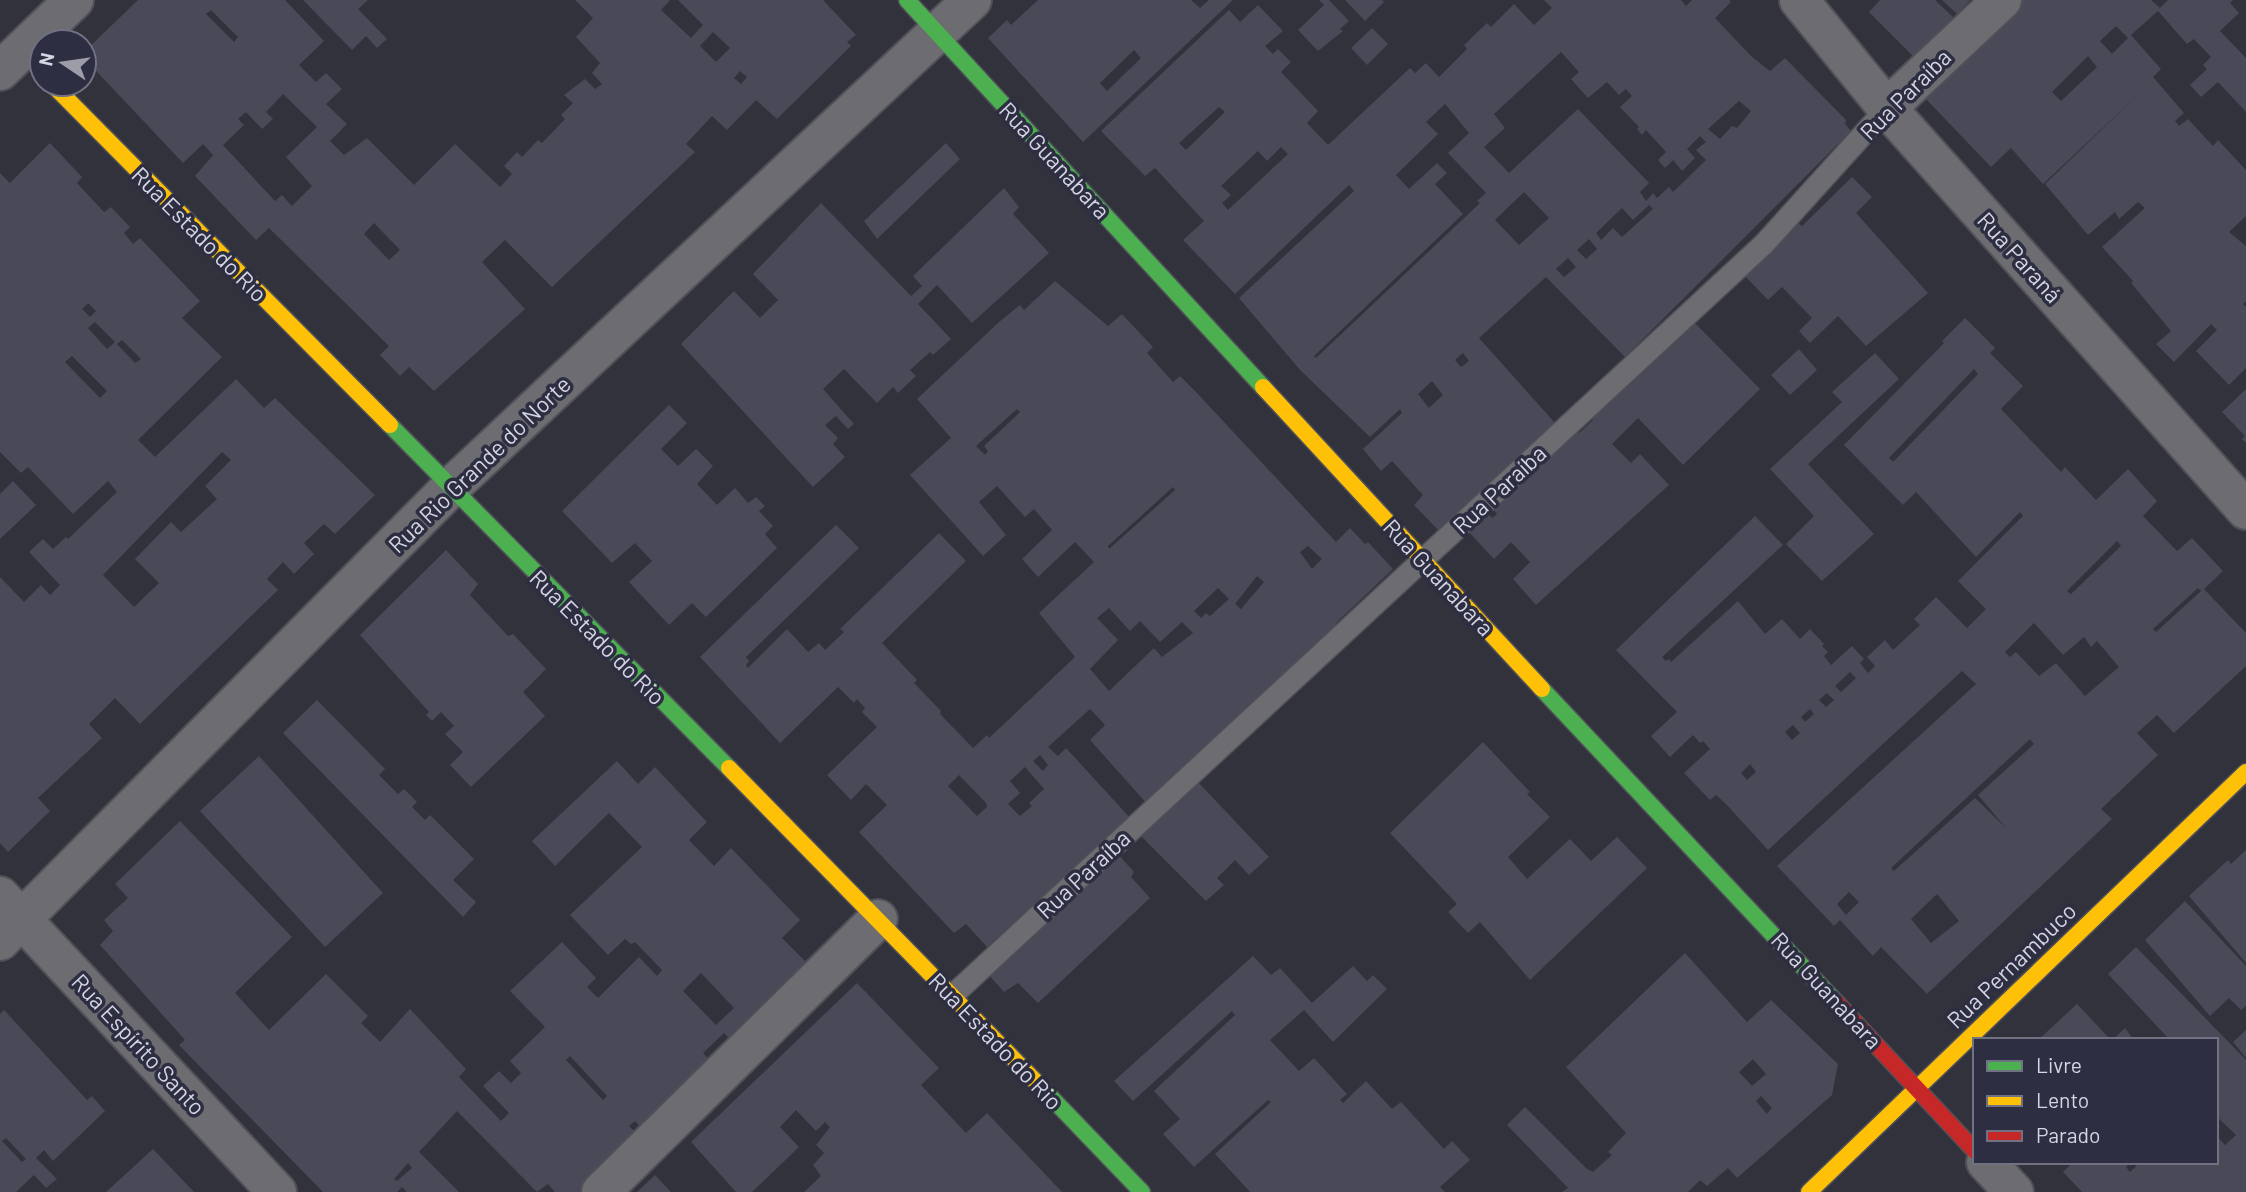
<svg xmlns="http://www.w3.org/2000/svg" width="2246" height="1192" font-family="Barlow,sans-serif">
<rect width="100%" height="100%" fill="#32323c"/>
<path fill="#494958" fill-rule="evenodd" d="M138 0H285L324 41 299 65 316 82 326 73 342 89 326 104 347 124 330 141 344 155 367 138 414 185 455 144 500 187 512 174 504 166 517 152 522 157 538 140 542 143 565 119 561 115 573 103 564 95 585 79 595 89 602 84 592 73 600 63 576 37 593 18 575 0H670L661 10 691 38 703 25 678 0H823L856 35 847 42 851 46 777 119 756 100 727 130 712 116 686 144 695 152 552 287 505 240 482 262 525 309 434 391 409 367 400 376 380 355 389 346 271 230 269 228 256 240 195 176 213 155 203 144 183 163 84 58V52ZM211 10 238 37 234 42 206 14ZM713 32 730 48 716 62 700 46ZM740 71 747 77 741 84 734 78ZM283 94 317 127 286 157 312 186 292 206 282 195 275 201 223 145 244 125 238 119 246 112 262 129 273 119 266 112ZM374 223 400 250 389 260 364 234Z
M303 0H368L358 9 387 39 377 48 366 36 352 50Z
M1038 0H1191L1200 8 1209 0H1233L1083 142 988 38 1007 20 1011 25ZM1134 50 1141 58 1107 91 1100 83Z
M1319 0H1329L1349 21 1340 29 1343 31 1318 51 1298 30 1324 5Z
M1345 0H1382L1384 2 1365 21Z
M1544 0H1681L1686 6 1692 0H1729L1731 2 1715 18 1752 57 1770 71 1785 58 1846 120 1845 124 1851 131 1625 357 1546 277 1479 338 1556 424 1440 532 1414 505 1423 495 1392 461 1381 471 1363 449 1402 413 1400 409 1370 437 1300 370 1239 298 1354 191 1349 185 1235 294 1183 240 1204 221 1155 168 1145 176 1101 131 1229 10 1240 22 1258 5 1283 31 1265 46 1273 54 1278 49 1291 62 1281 72 1318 111 1307 123 1328 145 1410 68 1415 73 1426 63 1439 77 1467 49 1464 45 1487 23 1491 27 1514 4 1534 25 1552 8ZM1561 52 1579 72 1571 79 1588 98 1607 82 1619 95 1626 89 1632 96 1620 107 1639 127 1637 129 1642 135 1646 130 1666 152 1658 160 1665 168 1673 160 1682 171 1695 158 1687 149 1700 136 1706 142 1696 150 1706 160 1673 192 1669 187 1657 198 1653 193 1646 201 1640 192 1649 183 1578 109 1509 173 1484 147 1505 128 1494 114ZM1739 101 1751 111 1737 128 1732 126 1720 139 1708 129ZM1445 104 1469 133 1448 153 1486 193 1477 201 1480 203 1316 358 1314 356 1463 214 1435 184 1447 173 1437 163 1409 189 1396 175 1438 134 1426 122ZM1219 107 1225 112 1186 150 1179 143ZM1281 147 1288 154 1228 210 1222 203 1231 195 1221 186 1258 151 1267 161ZM1524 192 1549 218 1519 245 1495 220ZM1649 205 1653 209 1622 237 1613 228 1601 240 1596 233 1622 208 1633 220ZM1589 239 1597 249 1586 259 1577 250ZM1568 258 1576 267 1564 277 1556 269ZM1463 353 1469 361 1461 367 1455 360ZM1432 381 1443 395 1429 408 1418 394Z
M1880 0H1935L1953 17 1915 58 1869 12Z
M1942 0H1970L1957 14Z
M2019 0H2151L2160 8 2168 0H2233L2230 3 2239 13 2220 31 2246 58V112L2218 82 2201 97 2190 85 2207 69 2203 65 2211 57 2194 39 2187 44 2158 11 2131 35 2161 69 2153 77 2184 113 2175 121 2179 126 2188 119 2213 146 2218 140 2246 170V216L2229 232 2246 246V301L2243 304 2246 307V368L2229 385 2196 351 2217 330 2211 324 2174 362 2156 344 2171 331 2131 283 2133 281 2102 247 2145 208 2138 202 2119 219 2115 212 2088 235 2045 184 2139 94 2043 184 2011 148 1991 167 1925 98ZM2116 26 2128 38 2112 54 2100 41ZM2088 56 2097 67 2061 101 2052 92Z
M1372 28 1388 44 1367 65 1351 48Z
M50 143 82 177 77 183 104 212 111 207 130 227 124 233 133 244 140 238 200 301 182 318 222 357 138 440 155 457 236 379 264 408 275 398 375 495 335 534 324 524 304 543 314 554 294 574 283 562 267 579 278 590 140 724 115 698 89 724 102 738 38 798 50 811 8 852 0 843V577L24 602 41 585 50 595 60 585 29 552 43 539 53 549 66 537 68 539 117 492 108 481 73 514 28 467 21 473 0 452V173L10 183ZM88 303 96 311 90 317 82 309ZM95 322 115 342 107 349 88 328ZM122 340 141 359 135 363 117 344ZM72 356 107 391 100 398 65 362ZM222 452 231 460 205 486 217 499 181 532 171 522 135 559 159 583 134 607 103 575Z
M946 143 960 159 877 239 864 221Z
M1852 177 1872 197 1856 213 1928 293 1866 346 1838 316 1810 343 1799 331 1812 318 1782 287 1768 300 1742 273 1796 221 1802 226Z
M1004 188 1019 207 1013 214 1049 253 972 323 937 285 918 304 951 339 933 355 930 352 910 370 916 376 898 393 893 387 877 403 844 369 823 389 854 424 848 429 836 416 825 425 838 438 833 444 845 457 813 487 681 344 734 291 760 318 778 300 753 274 821 203 911 296 922 286 913 276Z
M1055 281 1108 326 1122 314 1153 347 1147 353 1173 382 1180 376 1197 393 1336 542 1350 528 1365 544 1368 542 1393 569 1335 624 1338 628 1149 806 1090 740 1105 725 1090 709 1048 747 1058 756 1066 748 1133 821 1098 853 1095 849 987 947 966 924 954 933 859 832 887 805 866 784 851 800 827 775 877 727 862 712 865 708 857 699 854 703 838 687 780 743 700 657 836 525 859 548 746 657 749 661 746 665 748 668 787 629 808 652 819 643 825 650 844 632 840 629 939 533 966 561 882 643 917 680 914 683 941 711 940 714 973 748 987 735 989 738 1075 657 1039 613 1094 562 1075 542 1038 577 1022 559 1052 530 1034 509 1025 517 997 486 979 502 1006 535 983 556 910 475 951 438 917 399 999 322 1020 305 1024 310ZM1017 409 1020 412 984 446 988 451 985 455 976 446ZM1173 487 1175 490 1109 549 1108 546ZM1308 546 1322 559 1312 569 1300 552ZM1257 576 1264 582 1241 609 1235 604ZM1218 588 1229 599 1210 616 1206 613 1201 618 1194 611ZM1109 608 1130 631 1140 621 1160 642 1182 622 1193 633 1162 657 1154 648 1109 691 1090 669 1118 640 1097 618ZM1040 755 1048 765 1043 771 1033 761ZM1025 767 1044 789 1029 803 1032 806 1020 816 1008 804 1020 793 1010 781ZM959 775 986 803 987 807 977 816 948 786Z
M1965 318 1995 348 1990 353 2023 386 2001 409 2061 472 2065 467 2096 500 2128 469 2157 501 2143 516 2177 551 2192 538 2223 571 2204 589 2246 633V666L2174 733 2157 715 2137 733 2158 755 2101 809 2112 819 1927 994 1881 947 1873 956 1840 920 1834 926 1777 866 1976 684 1962 671 1768 850 1725 803 1716 795 1710 800 1684 773 1710 749 1703 741 1700 743 1693 735 1670 757 1651 736 1677 712 1616 650 1755 516 1783 545 1662 657 1666 661 1669 659 1671 662 1738 601 1765 634 1782 619 1800 639 1810 629 1824 644 1822 646 1828 652 1824 656 1831 665 1852 646 1864 659 1860 663 1868 673 1875 666 1867 657 1885 640 1893 650 1920 625 1914 619 1936 597 1967 628 1986 609 1958 581 2023 516 2020 512 1976 557 1916 492 1903 505 1844 445 1944 343 1942 341ZM1974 369 1978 374 1893 462 1889 458ZM2117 541 2121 546 2071 594 2067 591ZM2198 588 2201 591 2156 632 2153 629ZM2034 623 2063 655 2084 637 2091 647 2097 641 2119 667 2085 696 2056 663 2039 676 2016 652 2010 657 2005 652ZM1850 672 1856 678 1841 692 1835 686ZM1827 693 1834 700 1826 707 1819 700ZM1810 709 1814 714 1805 722 1801 717ZM1793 725 1800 733 1792 740 1785 732ZM2030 739 2034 744 1978 795 2006 828 1975 798 1894 871 1891 868ZM1750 764 1756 772 1747 780 1741 773ZM1849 892 1859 902 1846 915 1837 904ZM1937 894 1959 921 1931 943 1911 919Z
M1691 319 1760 389 1683 465 1638 418 1612 444 1631 463 1640 454 1669 485 1536 605 1513 579 1530 562 1511 542 1494 559 1466 529 1485 510 1492 518 1497 514 1492 508 1575 429 1579 433 1593 420 1591 418Z
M1799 349 1817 370 1790 395 1771 375Z
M1875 353 1899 379 1808 464 1874 534 1822 581 1786 544 1814 516 1770 469 1842 402 1832 392Z
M2246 389V443L2242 439 2245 436 2222 412Z
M669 405 687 423 661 449 678 466 696 449 713 466 697 484 717 505 735 488 748 503 756 497 765 506 759 511 773 526 765 534 777 548 706 617 692 603 669 625 629 582 652 561 635 543 612 563 562 511Z
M13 481 36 505 0 539V494Z
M446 550 478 584 470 595 508 636 513 634 546 669 523 692 545 716 471 787 450 765 463 752 445 734 454 726 441 712 432 721 426 715 429 712 360 635Z
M317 700 385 769 379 775 398 794 404 789 417 802 412 807 425 820 430 815 474 859 453 880 476 902 463 917 283 733Z
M1483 742 1530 792 1527 794 1550 817 1508 857 1527 879 1570 839 1591 861 1617 837 1647 868 1530 980 1480 922 1468 933 1448 912 1457 904 1390 833Z
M259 756 383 893 325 947 200 811Z
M617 761 638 784 655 767 707 822 689 840 714 866 731 848 800 920 782 938 813 969 735 1045 724 1033 703 1053 714 1065 644 1131 635 1121 629 1126 639 1136 581 1192H555L548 1184 537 1192 457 1111 419 1152 459 1192H407L402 1187 397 1192H323L179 1045 185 1040 100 945 113 931 104 920 128 898 115 884 180 821 292 937 235 993 269 1030 326 974 368 1016 361 1023 380 1042 410 1009 466 1069 459 1077 501 1121 509 1113 483 1086 499 1071 511 1083 521 1073 510 1061 545 1027 510 991 562 942 596 978 587 987 598 998 639 957 657 976 662 970 635 942 631 944 625 939 608 955 570 915 642 847 609 813 555 866 532 841ZM701 973 734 1008 716 1025 683 991ZM570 1056 607 1096 603 1100 566 1060ZM408 1163 412 1168 397 1181 394 1179Z
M1197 781 1269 857 1249 875 1235 860 1217 878 1224 885 1206 901 1138 833Z
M2246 850V963L2189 896 2228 860 2231 864Z
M1117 853 1134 872 1131 877 1150 898 1038 1003 1018 983 1004 992 986 972Z
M2185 901 2246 966V1006L2241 1010 2229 998 2210 1016 2145 940Z
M2136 947 2246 1060V1192H2082L2063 1172 2073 1162H2131L2126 1167 2130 1172 2140 1162H2216V1135L2225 1145 2236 1135 2216 1116V1040H2170L2108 974Z
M1685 953 1747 1022 1771 1000 1838 1064 1832 1095 1737 1178 1728 1168 1707 1186 1700 1180 1688 1192H1562L1568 1188 1507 1125 1525 1107 1587 1169 1593 1172 1612 1155 1608 1152 1626 1133 1566 1067ZM1753 1059 1766 1074 1752 1086 1739 1072ZM1761 1096 1772 1108 1767 1114 1756 1101Z
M1253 956 1271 975 1280 968 1312 1003 1353 966 1367 981 1373 975 1387 989 1333 1042 1304 1010 1270 1040 1299 1071 1314 1058 1347 1094 1340 1100 1343 1103 1366 1081 1392 1109 1401 1102 1444 1149 1452 1141 1470 1160 1440 1187 1445 1192H1250L1215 1154 1271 1102 1268 1100 1194 1167 1163 1134 1180 1119 1154 1091 1235 1015 1232 1011 1133 1101 1114 1081Z
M857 983 939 1068 921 1085 966 1133 987 1113 1062 1192H804L821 1176 813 1165 824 1153 816 1145 830 1127 825 1122 816 1131 796 1110 780 1127 799 1147 752 1192H736L691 1142Z
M2077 1004 2111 1040H2038Z
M4 1010 87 1100 92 1096 105 1111 53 1161 44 1150 36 1158 57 1179 46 1188 34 1175 16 1192H0V1014ZM6 1138 26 1159 22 1162 2 1141Z
M2125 1028 2134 1040H2112Z
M2246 1030V1058L2233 1042Z
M153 1149 194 1192H106Z
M655 1175 671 1192H637Z"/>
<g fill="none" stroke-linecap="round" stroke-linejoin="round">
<g stroke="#505059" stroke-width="24">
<path id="lane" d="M953 995 1764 244 1887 108"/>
</g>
<g stroke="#505059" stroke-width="42">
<path id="street" d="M1799 0 1887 108 2246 510
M0 71 74 0
M1887 108 2002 0
M0 896 277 1192
M0 941 450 488 972 0
M1986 1162 2014 1192
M601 1192 878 919"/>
</g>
<g stroke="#505059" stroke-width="19">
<path id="fast" d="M907 0 1263 387
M390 425 729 768
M1542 689 1836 1002
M1044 1090 1142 1192"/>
</g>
<g stroke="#505059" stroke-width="19">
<path id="slow" d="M52 84 390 425
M1263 387 1542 689
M729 768 1044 1090
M1809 1192 2246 772"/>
</g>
<g stroke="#505059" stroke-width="19">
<path id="jam" d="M1836 1002 1975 1151"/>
</g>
<use href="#lane" stroke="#6c6c71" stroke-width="21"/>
<use href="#street" stroke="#6c6c71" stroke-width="38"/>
<use href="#fast" stroke="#4caf50" stroke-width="16"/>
<use href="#slow" stroke="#ffc107" stroke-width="16"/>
<use href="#jam" stroke="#c62828" stroke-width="16"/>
</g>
<g text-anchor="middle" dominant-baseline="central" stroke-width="7" stroke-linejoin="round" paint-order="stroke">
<g font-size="23" fill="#d5d6e3" stroke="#2d2e41">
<text transform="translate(1905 94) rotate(-45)">Rua Paraíba</text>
<text transform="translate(1055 160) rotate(47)">Rua Guanabara</text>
<text transform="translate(200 234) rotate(45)">Rua Estado do Rio</text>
<text transform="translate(2020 257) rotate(48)">Rua Paraná</text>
<text transform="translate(479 464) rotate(-44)">Rua Rio Grande do Norte</text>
<text transform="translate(1499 489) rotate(-43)">Rua Paraíba</text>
<text transform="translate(1439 577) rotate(47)">Rua Guanabara</text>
<text transform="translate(598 637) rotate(45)">Rua Estado do Rio</text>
<text transform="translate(1083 874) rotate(-43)">Rua Paraíba</text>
<text transform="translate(2011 965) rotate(-44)">Rua Pernambuco</text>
<text transform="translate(1827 990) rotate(47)">Rua Guanabara</text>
<text transform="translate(996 1041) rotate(46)">Rua Estado do Rio</text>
<text transform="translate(139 1044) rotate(47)">Rua Espírito Santo</text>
</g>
</g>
<rect x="1973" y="1038" width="245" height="126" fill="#2d2e41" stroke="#707182" stroke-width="2"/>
<rect x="1987" y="1061" width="35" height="10" fill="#4caf50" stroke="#707182" stroke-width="2"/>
<text x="2036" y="1073" font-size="21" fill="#d5d6e3">Livre</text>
<rect x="1987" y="1096" width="35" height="10" fill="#ffc107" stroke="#707182" stroke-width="2"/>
<text x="2036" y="1108" font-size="21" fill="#d5d6e3">Lento</text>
<rect x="1987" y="1131" width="35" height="10" fill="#c62828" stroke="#707182" stroke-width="2"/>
<text x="2036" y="1143" font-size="21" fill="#d5d6e3">Parado</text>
<g transform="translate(63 63) rotate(283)"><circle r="33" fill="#2d2e41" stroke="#707182" stroke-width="2"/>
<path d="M0-5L12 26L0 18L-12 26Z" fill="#9c9da9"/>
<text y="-10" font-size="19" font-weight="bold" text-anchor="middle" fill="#d5d6e3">N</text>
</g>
</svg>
